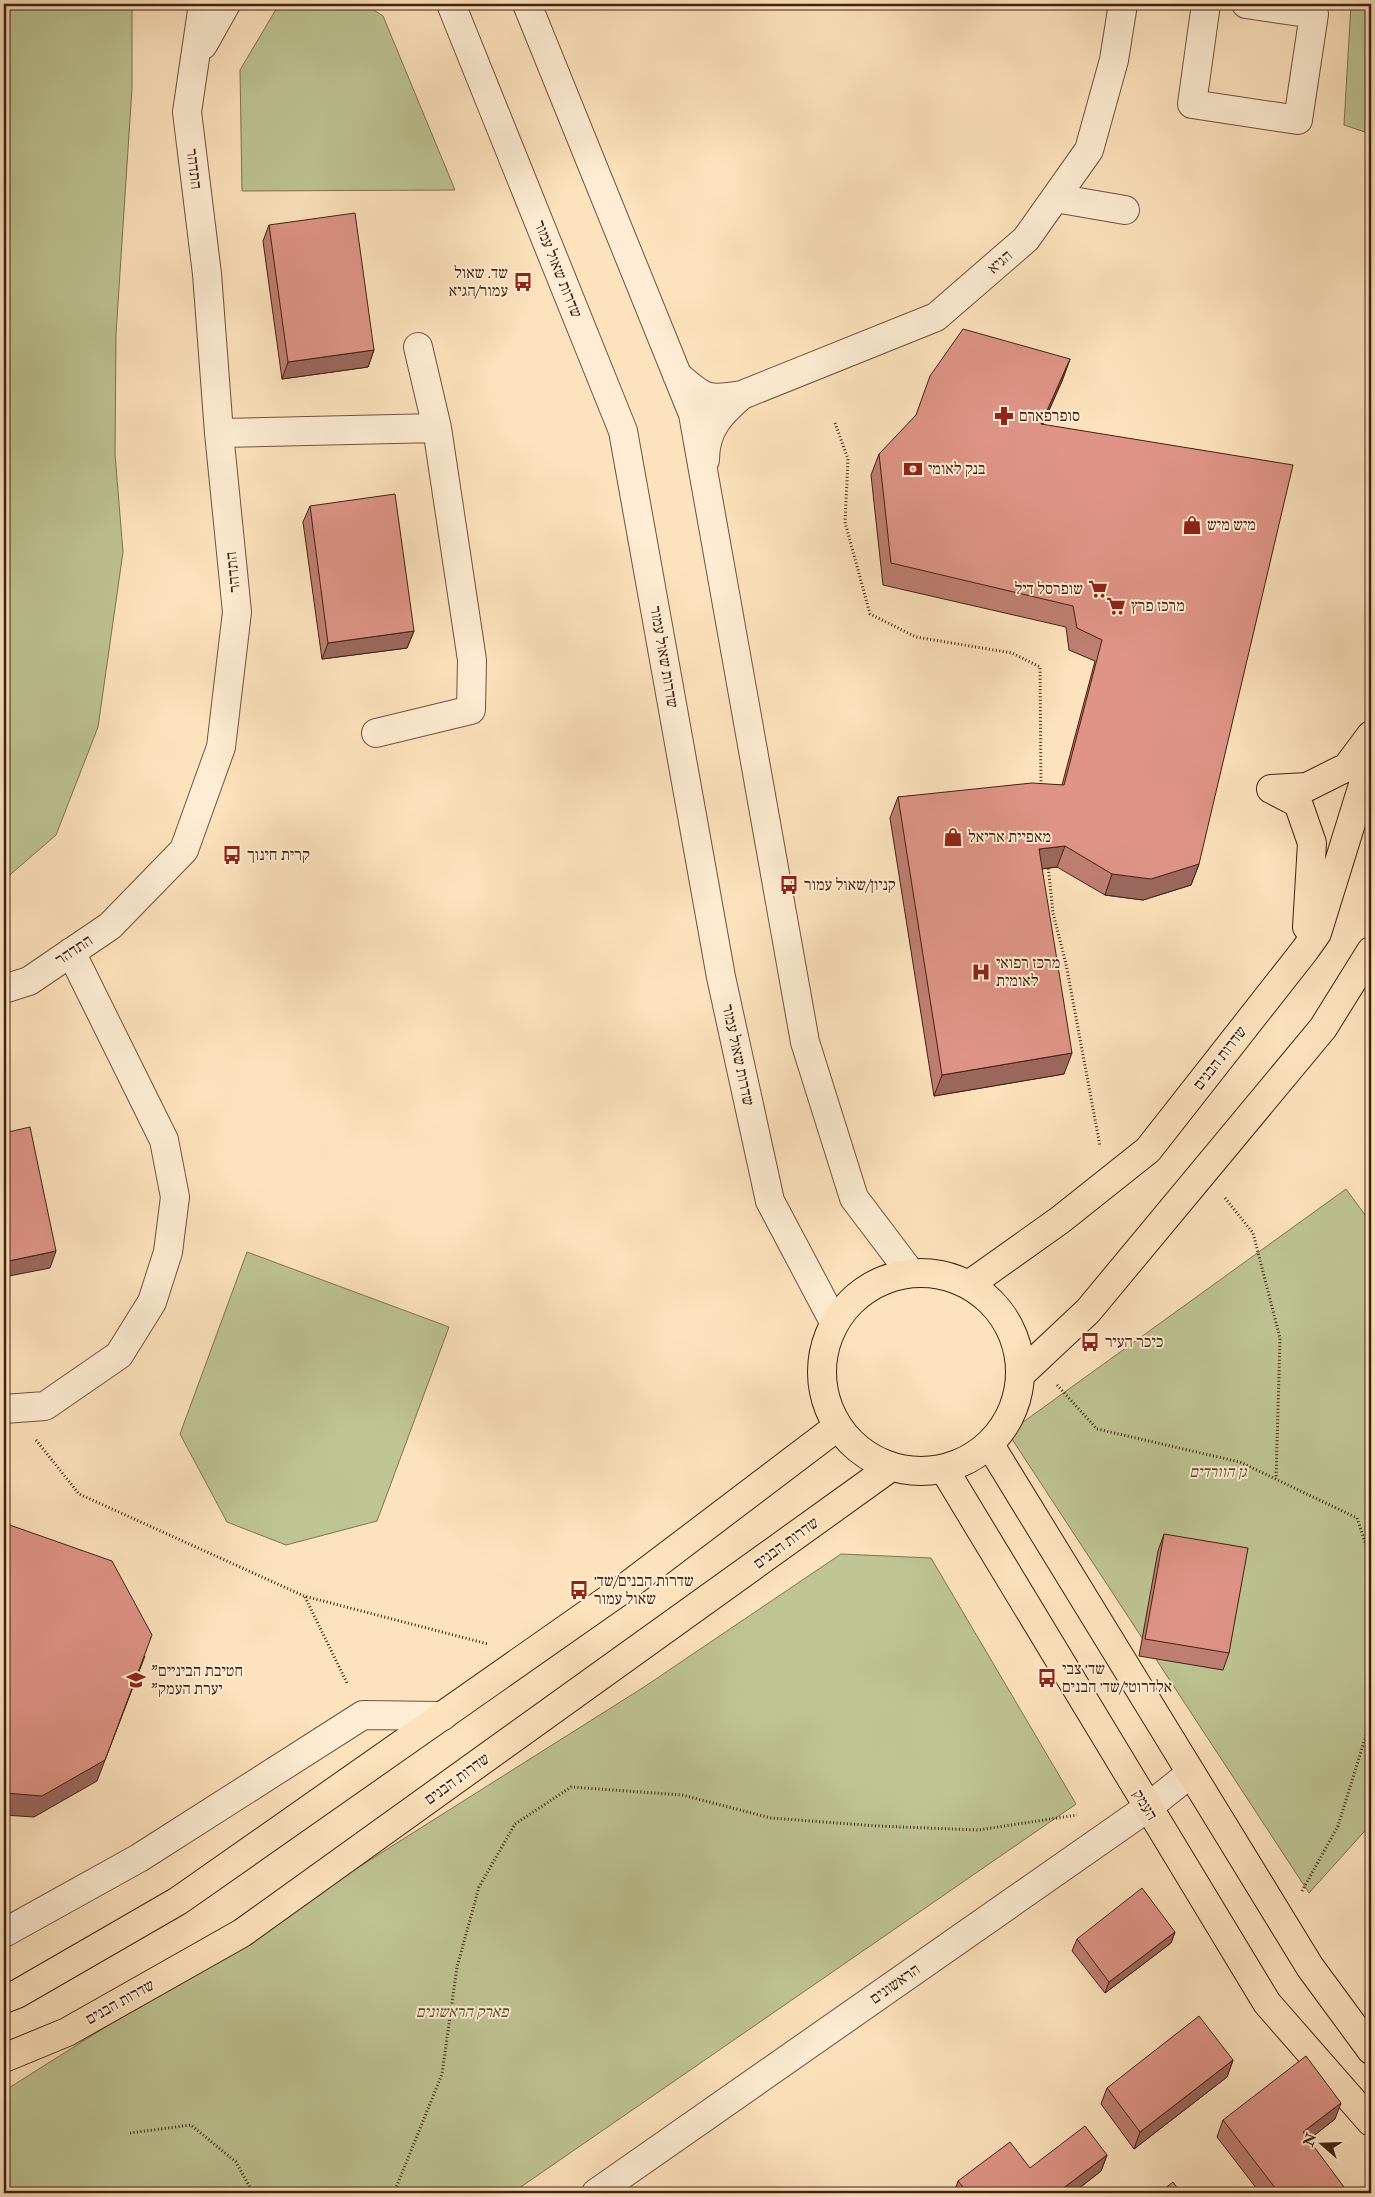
<svg xmlns="http://www.w3.org/2000/svg" width="1375" height="2197" font-family="'IM FELL Double Pica','Frank Ruhl Libre',serif">
<rect width="100%" height="100%" fill="#fde3bd"/>
<filter id="stains"><feTurbulence type="fractalNoise" baseFrequency=".004" numOctaves="4"/><feColorMatrix values="0 0 0 0 .2 0 0 0 0 .09 0 0 0 0 .02 0 0 0 .5 -.17"/></filter>
<radialGradient id="worn" r=".72"><stop offset=".6" stop-color="#630" stop-opacity="0"/><stop offset="1" stop-color="#630" stop-opacity=".3"/></radialGradient>
<path fill="#bec492" stroke="#807252" d="M4 4H132V88L116 334 115 454 123 552 98 727 56 835 4 880Z
M285 4H364L383 16 455 190 242 191 240 70 275 11Z
M1351 4H1371V134L1344 125Z
M1346 1189 1371 1223V1824L1309 1893 1008 1433Z
M247 1252 449 1327 377 1521 286 1545 227 1522 180 1434Z
M841 1554 931 1558 1076 1804 512 2193H4V2091L644 1687Z"/>
<g fill="none" stroke-linecap="round" stroke-linejoin="round">
<g stroke="#71513e" stroke-width="30">
<path id="minor" d="M451 4 623 431 721 977 770 1201 834 1322
M527 4 693 414 805 1042 854 1198 910 1272
M1206 4 1192 104 1298 120 1314 14 1246 4
M203 45 226 4
M1055 198 1125 210
M418 347 437 428
M677 375C704 399 707 401 742 395L936 317 1026 239 1089 150 1114 60 1123 4
M219 433 437 428 472 660 471 710 376 733
M705 460C705 429 720 414 742 395
M4 989 29 981 110 926 184 850 221 747 237 612 219 433 207 274 187 112 203 4
M4 1409 45 1406 119 1355 152 1302 168 1252 175 1197 164 1140 71 952
M4 1933 139 1858 363 1715 443 1716
M596 2193 1147 1808 1191 1773"/>
</g>
<g stroke="#422013" stroke-width="30">
<path id="major" d="M1271 789 1298 803 1312 843 1307 927
M1271 789 1307 787 1347 767 1371 735
M822 1372a99 99 0 1 1 198 0a99 99 0 1 1-198 0Z
M970 1284 1060 1220 1148 1150 1305 950 1317 933 1371 759
M1021 1374 1088 1311 1323 1028 1371 951
M990 1445 1310 1967 1371 2050
M944 1469 1267 2003 1371 2122
M4 1999 17 1994 178 1901 626 1587 837 1427
M4 2058 67 2032 242 1933 891 1467"/>
</g>
<path stroke="#422013" stroke-width="3" stroke-dasharray="1 2.5" stroke-linecap="butt" d="M835 423 848 459 845 522 870 614 916 637 1012 653 1040 667 1041 786
M1048 865 1053 913 1066 964 1100 1146
M1225 1198 1253 1233 1280 1338 1276 1479
M1057 1385 1097 1429 1240 1462 1357 1518 1371 1560
M36 1440 79 1494 304 1596 488 1644
M305 1597 348 1685
M1302 1891 1338 1826 1371 1719
M130 2133 191 2125 236 2162 253 2193
M394 2193 442 2074 457 1967 479 1887 515 1824 571 1787 682 1795 771 1818 877 1826 978 1830 1077 1815"/>
<use href="#minor" stroke="#feedd4" stroke-width="28"/>
<use href="#major" stroke="#fde3bd" stroke-width="28"/>
</g>
<path fill="#c07f74" stroke="#422013" d="M269 225 374 350 368 367 282 379 263 241Z
M1070 359 1062 381 1043 424 1199 864 1191 885 1143 900 1105 895 1057 867 1042 869 1064 1074 934 1096 890 818 898 797 1062 785 1095 661 1069 650 1066 627 883 585 871 475 879 454Z
M310 506 414 631 407 648 322 659 303 522Z
M1164 1534 1229 1653 1223 1670 1139 1656 1158 1551Z
M1175 1932 1171 1943 1105 1993 1072 1951 1077 1939Z
M1233 2060 1227 2077 1134 2149 1101 2104 1107 2088Z
M1335 2119 1308 2140 1335 2193H1260L1217 2137 1223 2120Z
M1107 2155 1101 2171 1073 2193H954L958 2181Z"/>
<path fill="#9c685e" stroke="#422013" d="M374 350 368 367 282 379 288 362Z
M1070 359 1062 381 1033 445 1041 424Z
M414 631 407 648 322 659 328 643Z
M1065 846 1057 867 1031 870 1039 849Z
M1199 864 1191 885 1143 900 1105 895 1112 874Z
M1072 1053 1064 1074 934 1096 942 1075Z
M56 1251 50 1268 4 1277V1262Z
M145 1656 97 1781 34 1817 4 1815V1796L5 1793Z
M1175 1932 1171 1943 1105 1993 1109 1982Z
M1233 2060 1227 2077 1134 2149 1140 2132Z
M1341 2103 1335 2119 1297 2149 1303 2132Z
M1107 2155 1101 2171 1073 2193H1057Z
M1344 2187 1342 2193H1335Z"/>
<path fill="#df9487" stroke="#422013" d="M355 213 374 350 288 362 269 225Z
M963 329 1070 359 1041 424 1293 465 1199 864 1151 879 1112 874 1065 846 1039 849 1072 1053 942 1075 898 797 1032 783 1064 785 1102 640 1077 628 1073 606 891 563 879 454 916 415 930 376Z
M395 494 414 631 328 643 310 506Z
M30 1127 56 1251 4 1262V1133Z
M4 1523 112 1561 152 1635 105 1760 42 1796 5 1793 4 1791Z
M1164 1534 1248 1548 1229 1653 1145 1639Z
M1142 1888 1175 1932 1109 1982 1077 1939Z
M1199 2016 1233 2060 1140 2132 1107 2088Z
M1306 2056 1341 2103 1303 2132 1344 2187 1335 2193H1279L1223 2120Z
M1085 2126 1107 2155 1057 2193H968L958 2181 1010 2142 1030 2168Z
M1173 2182 1181 2193H1159Z"/>
<defs>
<g id="bus-bare" transform="scale(1.5)"><path d="M-5-6H5V4H4V6H2V4H-2V6H-4V4H-5ZM-3.5-4V0h7V-4ZM-3.5 1.2v1.5H-2V1.2ZM2 1.2v1.5H3.5V1.2Z" fill="#8f2418" stroke="#feedd4" stroke-width="2.5" paint-order="stroke"/></g>
<g id="pharmacy-bare" transform="scale(1.5)"><path d="M-2-6h4v4h4v4h-4v4h-4v-4h-4v-4h4Z" fill="#8f2418" stroke="#feedd4" stroke-width="2.5" paint-order="stroke"/></g>
<g id="bank-bare" transform="scale(1.5)"><path d="M-6-4H6V4H-6ZM0-2.3a2.3 2.3 0 1 0 0 4.6a2.3 2.3 0 1 0 0-4.6Z" fill="#8f2418" stroke="#feedd4" stroke-width="2.5" paint-order="stroke"/></g>
<g id="shop-bare" transform="scale(1.5)"><path d="M-5-2.5h2.3a2.7 3.5 0 0 1 5.4 0H5L5.5 6h-11ZM-1.5-2.5h3a1.5 2.3 0 0 0-3 0Z" fill="#8f2418" stroke="#feedd4" stroke-width="2.5" paint-order="stroke"/></g>
<g id="supermarket-bare" transform="scale(1.5)"><path d="M-6-5.5h2.5l.6 2H6L4.5 2H-2.5L-4.4-4H-6ZM-1.5 3.2a1.3 1.3 0 1 0 .1 0ZM3 3.2a1.3 1.3 0 1 0 .1 0Z" fill="#8f2418" stroke="#feedd4" stroke-width="2.5" paint-order="stroke"/></g>
<g id="hospital-bare" transform="scale(1.5)"><path d="M-5-5h3v3.5h4V-5h3V5h-3V1.5h-4V5h-3Z" fill="#8f2418" stroke="#feedd4" stroke-width="2.5" paint-order="stroke"/></g>
<g id="school-bare" transform="scale(1.5)"><path d="M0-5L7-2L0 1L-7-2ZM-4 1L0 2.5L4 1V4Q0 6-4 4Z" fill="#8f2418" stroke="#feedd4" stroke-width="2.5" paint-order="stroke"/></g>
</defs>
<g fill-rule="evenodd">
<use href="#bus-bare" x="523" y="282"/>
<use href="#pharmacy-bare" x="1004" y="416"/>
<use href="#bank-bare" x="913" y="469"/>
<use href="#shop-bare" x="1192" y="525"/>
<use href="#supermarket-bare" x="1098" y="589"/>
<use href="#supermarket-bare" x="1116" y="606"/>
<use href="#shop-bare" x="953" y="837"/>
<use href="#bus-bare" x="232" y="855"/>
<use href="#bus-bare" x="789" y="885"/>
<use href="#hospital-bare" x="981" y="972"/>
<use href="#bus-bare" x="1090" y="1342"/>
<use href="#bus-bare" x="579" y="1590"/>
<use href="#bus-bare" x="1047" y="1678"/>
<use href="#school-bare" x="136" y="1680"/>
</g>
<g text-anchor="middle" dominant-baseline="central" stroke-width="4" stroke-linejoin="round" paint-order="stroke">
<g font-size="16" fill="#422013" stroke="#feedd4">
<text transform="translate(194 169) rotate(83)">התדהר</text>
<text transform="translate(1000 262) rotate(-41)">הגיא</text>
<text transform="translate(558 269) rotate(68)">שדרות שאול עמור</text>
<text transform="translate(233 572) rotate(-96)">התדהר</text>
<text transform="translate(664 657) rotate(80)">שדרות שאול עמור</text>
<text transform="translate(74 950) rotate(-34)">התדהר</text>
<text transform="translate(738 1055) rotate(78)">שדרות שאול עמור</text>
<text transform="translate(1220 1058) rotate(-52)">שדרות הבנים</text>
<text transform="translate(786 1543) rotate(-36)">שדרות הבנים</text>
<text transform="translate(457 1779) rotate(-36)">שדרות הבנים</text>
<text transform="translate(1145 1805) rotate(59)">העמק</text>
<text transform="translate(895 1984) rotate(-35)">הראשונים</text>
<text transform="translate(120 2002) rotate(-29)">שדרות הבנים</text>
</g>
<g font-size="16" fill="#422013" stroke="#feedd4" text-anchor="start">
<text x="508" y="273" text-anchor="end">שד. שאול<tspan x="508" dy="18">עמור/הגיא</tspan></text>
<text x="1019" y="416">סופרפארם</text>
<text x="928" y="469">בנק לאומי</text>
<text x="1207" y="525">מיש מיש</text>
<text x="1083" y="589" text-anchor="end">שופרסל דיל</text>
<text x="1131" y="606">מרכז פרץ</text>
<text x="968" y="837">מאפיית אריאל</text>
<text x="247" y="855">קרית חינוך</text>
<text x="804" y="885">קניון/שאול עמור</text>
<text x="996" y="963">מרכז רפואי<tspan x="996" dy="18">לאומית</tspan></text>
<text x="1105" y="1342">כיכר העיר</text>
<text x="594" y="1581">שדרות הבנים/שד׳<tspan x="594" dy="18">שאול עמור</tspan></text>
<text x="1062" y="1669">שד׳ צבי<tspan x="1062" dy="18">אלדרוטי/שד׳ הבנים</tspan></text>
<text x="151" y="1671">"חטיבת הביניים<tspan x="151" dy="18">"יערת העמק</tspan></text>
</g>
<g font-size="16" font-style="italic" fill="#614933" stroke="#feedd4">
<text x="1218" y="1472">גן הוורדים</text>
<text x="462" y="2012">פארק הראשונים</text>
</g>
</g>
<rect width="1375" height="2197" fill="none" stroke="#fde3bd" stroke-width="20"/>
<rect x="5" y="5" width="1365" height="2187" fill="none" stroke="#422013" stroke-width="2.5"/>
<rect x="10" y="10" width="1355" height="2177" fill="none" stroke="#422013"/>
<g transform="translate(1322 2144) rotate(290)" stroke="#feedd4" stroke-width="4" paint-order="stroke">
<path d="M0-4L9 19L0 12L-9 19Z" fill="#422013"/>
<text y="-8" font-size="14" font-weight="bold" text-anchor="middle" fill="#422013">N</text>
</g>
<rect width="100%" height="100%" filter="url(#stains)"/>
<rect width="100%" height="100%" fill="url(#worn)"/>
</svg>
